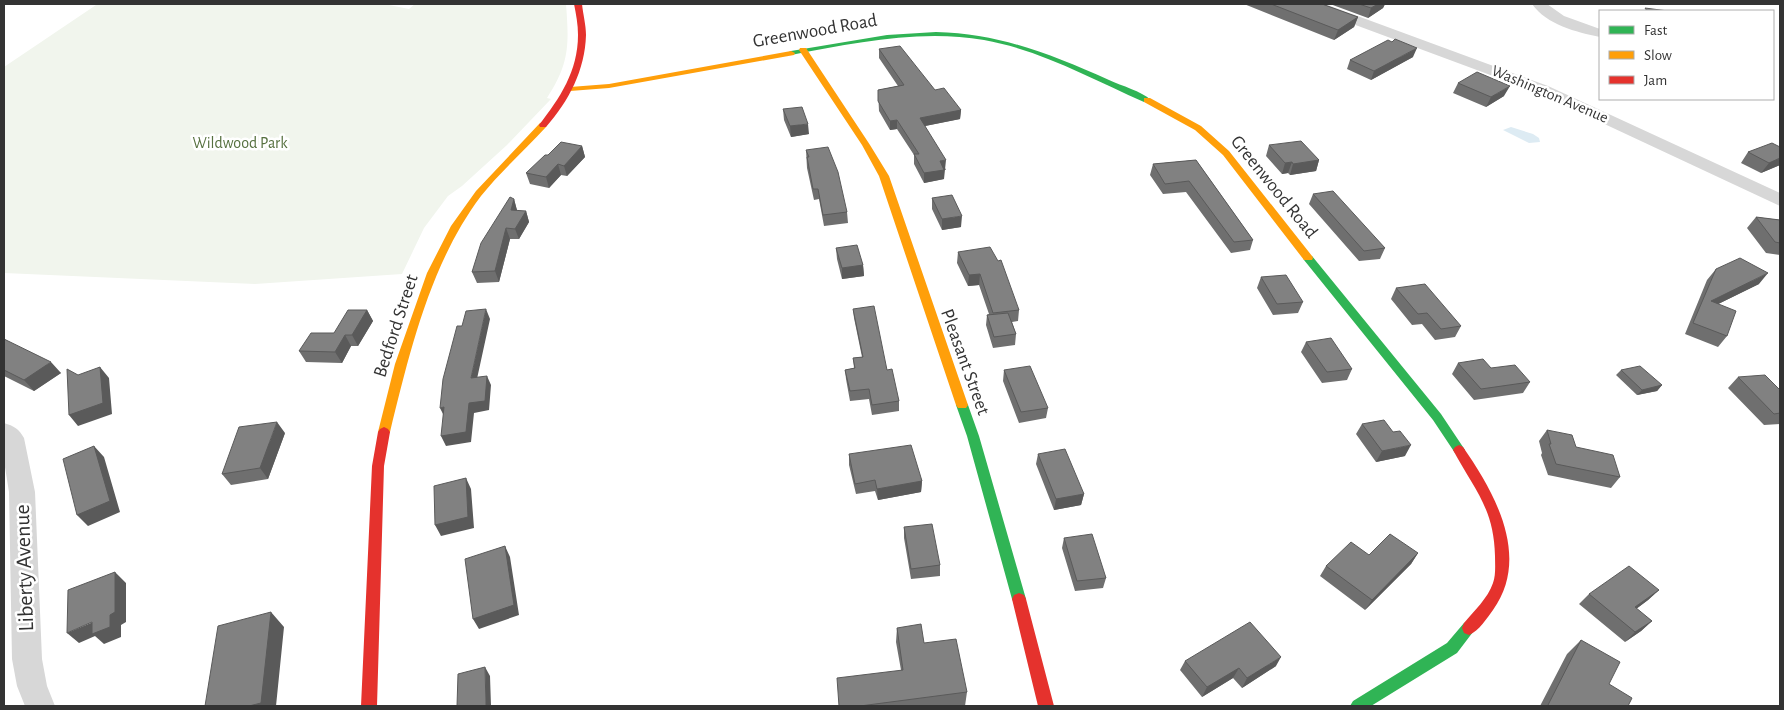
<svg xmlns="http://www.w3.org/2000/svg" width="1784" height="710" font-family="'Alegreya Sans',sans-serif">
<rect width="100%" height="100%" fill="#fff"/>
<path fill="#f1f5ed" d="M106 4H384L409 9 415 4H566C569 44 570 63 547 98L551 99 507 145 462 186 448 196 424 228 402 274 255 284 4 273V67L96 5Z"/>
<path fill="#ddebf3" d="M1511 127 1533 134 1539 138 1540 142 1529 143 1503 130Z"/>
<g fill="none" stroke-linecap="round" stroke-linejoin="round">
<path fill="#d7d7d7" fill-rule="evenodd" d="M1305 4H1325L1548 86 1780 193V206L1536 92 1307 7Z
M1532 4H1547L1564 16 1600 29V37C1576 32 1547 25 1532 4Z
M4 423C14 426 19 429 24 438L35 492 42 659 47 686 55 706H25L17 686 12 659 9 492 4 461Z"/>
<path fill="#30b455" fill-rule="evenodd" d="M936 32C1002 34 1050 54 1109 80 1122 86 1141 91 1151 100L1150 102H1144C1092 79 1040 50 984 40 920 29 854 43 791 55L787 53 791 51 887 35Z
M1308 255 1312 256 1441 414 1465 450 1463 453H1455L1433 420 1304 260 1303 258 1304 256Z
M962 401 966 402 968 405 979 436 1026 599 1024 603 1019 605 1014 603 1012 599 967 436 956 405 958 402Z
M1469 621 1474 623 1476 628 1457 653 1371 706H1350L1353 701 1447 643 1464 623Z"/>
<path fill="#ff9f0a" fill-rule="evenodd" d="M800 48H806L870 145 889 176 968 405 966 408H958L956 405 879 176 862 145 799 50Z
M791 51 795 53 794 55 609 88 570 91 566 89 570 87 609 84Z
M1144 98H1150L1201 126 1229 151 1312 256 1313 258 1312 260H1304L1223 155 1195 130 1144 102Z
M543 122 547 125 546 127C525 150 500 172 481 196 430 264 410 351 390 432L388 435H380L378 432 395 364 427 273 451 226 476 191 540 123Z"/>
<path fill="#e5322d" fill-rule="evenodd" d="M574 4H582C583 14 586 25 586 35 585 70 569 101 546 127H540L539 125C560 98 578 71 578 35 578 24 576 14 574 4Z
M384 427 388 429 390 432 384 466 377 706H361L372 466 378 432 380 429Z
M1459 445 1463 447C1495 493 1531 557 1493 610 1487 618 1479 631 1469 635L1464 633 1462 628 1464 623C1474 611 1488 598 1493 583 1496 575 1495 564 1495 556 1494 508 1474 489 1453 450L1455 447Z
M1019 593 1024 595 1026 599 1054 706H1038L1012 599 1014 595Z"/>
</g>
<path fill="#6f6f6f" d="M1244 4H1322L1358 17 1354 27 1334 40Z
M1330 4H1385L1383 8 1368 18Z
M879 49 961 110 960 119 925 126 946 170H944V179L924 183 914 164V155L897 129 890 130 879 111 878 90 898 86 879 58Z
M1413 57 1371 80 1347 69 1350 60Z
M1458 83 1504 96 1486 107 1453 93Z
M783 109 809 134 791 137 784 120Z
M1269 145 1319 160 1316 171 1290 175 1288 173 1282 174 1266 156Z
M582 146 585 157 567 176 561 175 549 188 530 184 526 173 548 155Z
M1780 147V165L1761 173 1741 163 1748 152Z
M806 150 847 212 848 223 824 226 819 199 814 200 807 168Z
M1196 160 1253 240 1250 250 1231 253 1186 192 1163 194 1150 175 1153 164Z
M1313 194 1385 248 1380 259 1359 261 1309 204Z
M932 198 961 227 942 230 932 209Z
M514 199 517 211H526L529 222 519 239H510L499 282 477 283 472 272Z
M1756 217 1780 220V255L1766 253 1747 228Z
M836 248 863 265 864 276 842 279 837 259Z
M958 252 1019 310 1018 321 1012 322 1016 334 1015 345 993 348 986 325 987 315 989 314 979 285 968 286 957 263Z
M1716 269 1759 284 1718 304 1727 336 1718 347 1685 334 1707 280Z
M1261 277 1303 302 1298 313 1273 315 1257 288Z
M1396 288 1461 326 1455 337 1435 340 1422 324 1412 325 1391 299Z
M853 309 887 370 899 401V411L872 415 869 399 850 401 846 379 845 370 854 368 853 358 862 357 854 318Z
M367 310 373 321 358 346H351L342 363 306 362 299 351 334 333Z
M4 339 61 373 34 391 4 376Z
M1306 342 1352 369 1347 380 1322 383 1301 352Z
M1458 363 1491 368 1530 382 1523 393 1474 400 1452 374Z
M1004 370 1048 408 1046 418 1019 423 1003 381Z
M1621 370 1662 385 1657 391 1637 395 1616 375Z
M1738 377 1780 390V424L1764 425 1728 388Z
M1362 424 1405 456 1376 462 1356 434Z
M1547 430 1576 447 1620 477 1611 488 1548 475 1541 455 1542 453 1539 441Z
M285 433 268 479 231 485 222 474Z
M849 454 922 481 921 492 878 500 875 491 856 494 849 465Z
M1038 454 1084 494 1081 505 1054 510 1036 464Z
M904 527 940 565V576L911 579 904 538Z
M1064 538 1106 578 1103 588 1075 591 1062 548Z
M1418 553 1411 564 1365 610 1320 576 1326 566 1369 555Z
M1659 590 1648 600 1636 609 1652 621 1641 631 1625 642 1579 604 1589 594Z
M897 628 924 643 967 692 965 706H839L901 670 896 642Z
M1581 640 1609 684 1628 706H1540L1567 654Z
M1185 661 1276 666 1242 688 1233 678 1202 697 1180 670Z"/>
<path fill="#5a5a5a" d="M1378 4H1385L1383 8 1368 18 1371 8Z
M1358 17 1354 27 1334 40 1338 30Z
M1417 48 1413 57 1371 80 1374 71Z
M1510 86 1504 96 1486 107 1491 97Z
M961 110 960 119 920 127V118Z
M897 120V129L890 130V121Z
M808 124 809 134 791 137 790 126Z
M582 146 585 157 567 176 564 166Z
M1780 158V165L1761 173 1769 163Z
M946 160 944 179 924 183V173L940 161Z
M1319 160 1316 171 1290 175 1293 164Z
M1292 162 1288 173 1282 174 1285 163Z
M558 164 561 175 549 188 546 177Z
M514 199 517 210 514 221 511 210Z
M526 211 529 222 519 239 515 229Z
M962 216 961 227 942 230V219Z
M506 228 510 239 499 282 495 271Z
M863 265 864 276 842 279V268Z
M1768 273 1759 284 1702 312 1711 301Z
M980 274 979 285 968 286 969 275Z
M486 309 490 319 475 388 471 378Z
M367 310 373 321 358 346 352 335Z
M345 335 351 346 342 363 335 352Z
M51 362 61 373 34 391 24 380Z
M100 367 109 378 112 414 78 426 69 415Z
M487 376 491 385 489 410 474 413 471 442 446 446 441 436 469 403Z
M1662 385 1657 391 1637 395 1642 390Z
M444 407 445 418 440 408Z
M277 422 285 433 268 479 260 468Z
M1411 445 1405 456 1376 462 1382 451Z
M94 446 104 457 120 512 88 526 77 515Z
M466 478 471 489 474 528 441 536 435 525Z
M922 481 921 492 878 500 877 489Z
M1084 494 1081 505 1054 510 1056 499Z
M505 546 510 557 519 615 479 629 473 619Z
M1418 553 1411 564 1365 610 1372 600Z
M115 572 126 583V622L121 625V637L104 644 95 636 79 643 67 633 110 615Z
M1659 590 1648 600 1624 618 1635 607Z
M271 612 284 627 276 706H249Z
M1652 621 1641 631 1625 642 1635 632Z
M1281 657 1276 666 1242 688 1247 678Z
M485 667 490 676 491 706H486Z
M1239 668 1233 678 1202 697 1207 687Z"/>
<path fill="#818181" stroke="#5a5a5a" d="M1271 4H1322L1358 17 1338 30Z
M1359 4H1378L1371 8Z
M1645 8 1668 11H1647Z
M1395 39 1417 48 1374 71 1350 60 1388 40 1392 42Z
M900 46 935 90 944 88 961 110 920 118 946 160 940 161 944 170 924 173 914 154H919L897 120 890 121 878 101V90L904 85 879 49Z
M1477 72 1510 86 1491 97 1458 83Z
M802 107 808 124 790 126 783 109Z
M1301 141 1319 160 1293 164 1292 162 1285 163 1269 145Z
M561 142 582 146 564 166 558 164 546 177 526 173 545 155H548Z
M1772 143 1780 147V158L1769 163 1748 152Z
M828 147 838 172 847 212 823 215 818 189H813L807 157H809L806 150Z
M1196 160 1253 240 1234 242 1189 181 1165 184 1153 164Z
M1333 191 1385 248 1364 251 1313 194Z
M952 195 962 216 942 219 932 198Z
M510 197 514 199 511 210 526 211 515 229 506 228 495 271 472 272 481 243Z
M1756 217 1780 220V243L1775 242Z
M857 245 863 265 842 268 836 248Z
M990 247 998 261 1001 260 1019 310 993 313 980 274 969 275 958 252Z
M1740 258 1768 273 1711 301 1736 311 1727 336 1693 323 1716 269Z
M1286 275 1303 302 1277 304 1261 277Z
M1425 284 1461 326 1441 329 1427 313 1418 314 1396 288Z
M874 306 887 370 892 369 899 401 872 405 869 389 850 391 845 370 855 368 853 358 863 357 853 309Z
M486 309 471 378 487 376 485 401 469 403 466 432 441 436 444 407 440 408 443 379 457 326H462L466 311Z
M348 310H367L352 335H345L335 352 299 351 311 333H334Z
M1008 313 1016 334 994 337 987 315Z
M1331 338 1352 369 1327 372 1306 342Z
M4 339 51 362 24 380 4 370Z
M1483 359 1491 368 1515 365 1530 382 1481 389 1458 363Z
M1030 366 1048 408 1021 412 1004 370Z
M1640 366 1662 385 1642 390 1621 370Z
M100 367 103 403 69 415 67 369 78 375Z
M1765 375 1780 390V413L1774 414 1738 377Z
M1384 420 1393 432 1400 431 1411 445 1382 451 1362 424Z
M277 422 260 468 222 474 239 427Z
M1547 430 1572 435 1576 447 1613 455 1620 477 1556 464 1549 444H1551Z
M911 445 922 481 877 489 875 480 855 484 849 454Z
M94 446 110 501 77 515 63 459Z
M1065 449 1084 494 1056 499 1038 454Z
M466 478 468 517 435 525 434 486Z
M932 524 940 565 911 569 904 527Z
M1092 534 1106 578 1077 581 1064 538Z
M1390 534 1418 553 1372 600 1326 566 1351 542 1369 555Z
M505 546 514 605 473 619 465 559Z
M1629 566 1659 590 1635 607 1652 621 1635 632 1589 594Z
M115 572V612L110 615V627L92 634V622L67 633 68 590Z
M271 612 261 703 249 706H205L218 626Z
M1250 622 1281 657 1247 678 1239 668 1207 687 1185 661Z
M921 624 924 643 956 639 967 692 860 706H839L837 678 903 670 897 628Z
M1581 640 1620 662 1609 684 1632 698 1628 706H1550L1548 705Z
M485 667 486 706H457L458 674Z"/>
<g text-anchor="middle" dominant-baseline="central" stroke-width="5" stroke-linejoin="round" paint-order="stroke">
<g font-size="16" fill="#333" stroke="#fff">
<text transform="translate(1550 94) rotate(23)">Washington Avenue</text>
</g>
<g font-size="16" fill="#56703f" stroke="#fff">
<text x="240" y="143">Wildwood Park</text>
</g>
<g font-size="19" fill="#333" stroke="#fff">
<text transform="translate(815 31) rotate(-10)">Greenwood Road</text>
<text transform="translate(1274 187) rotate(51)">Greenwood Road</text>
<text transform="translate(396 326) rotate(-72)">Bedford Street</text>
<text transform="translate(965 362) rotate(70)">Pleasant Street</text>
</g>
<g font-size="22" fill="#333" stroke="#fff">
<text transform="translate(24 568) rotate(-92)">Liberty Avenue</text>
</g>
</g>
<rect width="1784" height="710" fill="none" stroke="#333333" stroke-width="10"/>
<rect x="1599" y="10" width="175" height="90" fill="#ffffff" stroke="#adadad"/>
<rect x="1609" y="26" width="25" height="8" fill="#30b455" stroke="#adadad"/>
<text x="1644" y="35" font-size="15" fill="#333333">Fast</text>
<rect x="1609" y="51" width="25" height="8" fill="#ff9f0a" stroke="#adadad"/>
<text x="1644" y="60" font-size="15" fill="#333333">Slow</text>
<rect x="1609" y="76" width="25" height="8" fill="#e5322d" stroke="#adadad"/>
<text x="1644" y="85" font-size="15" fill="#333333">Jam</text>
</svg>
